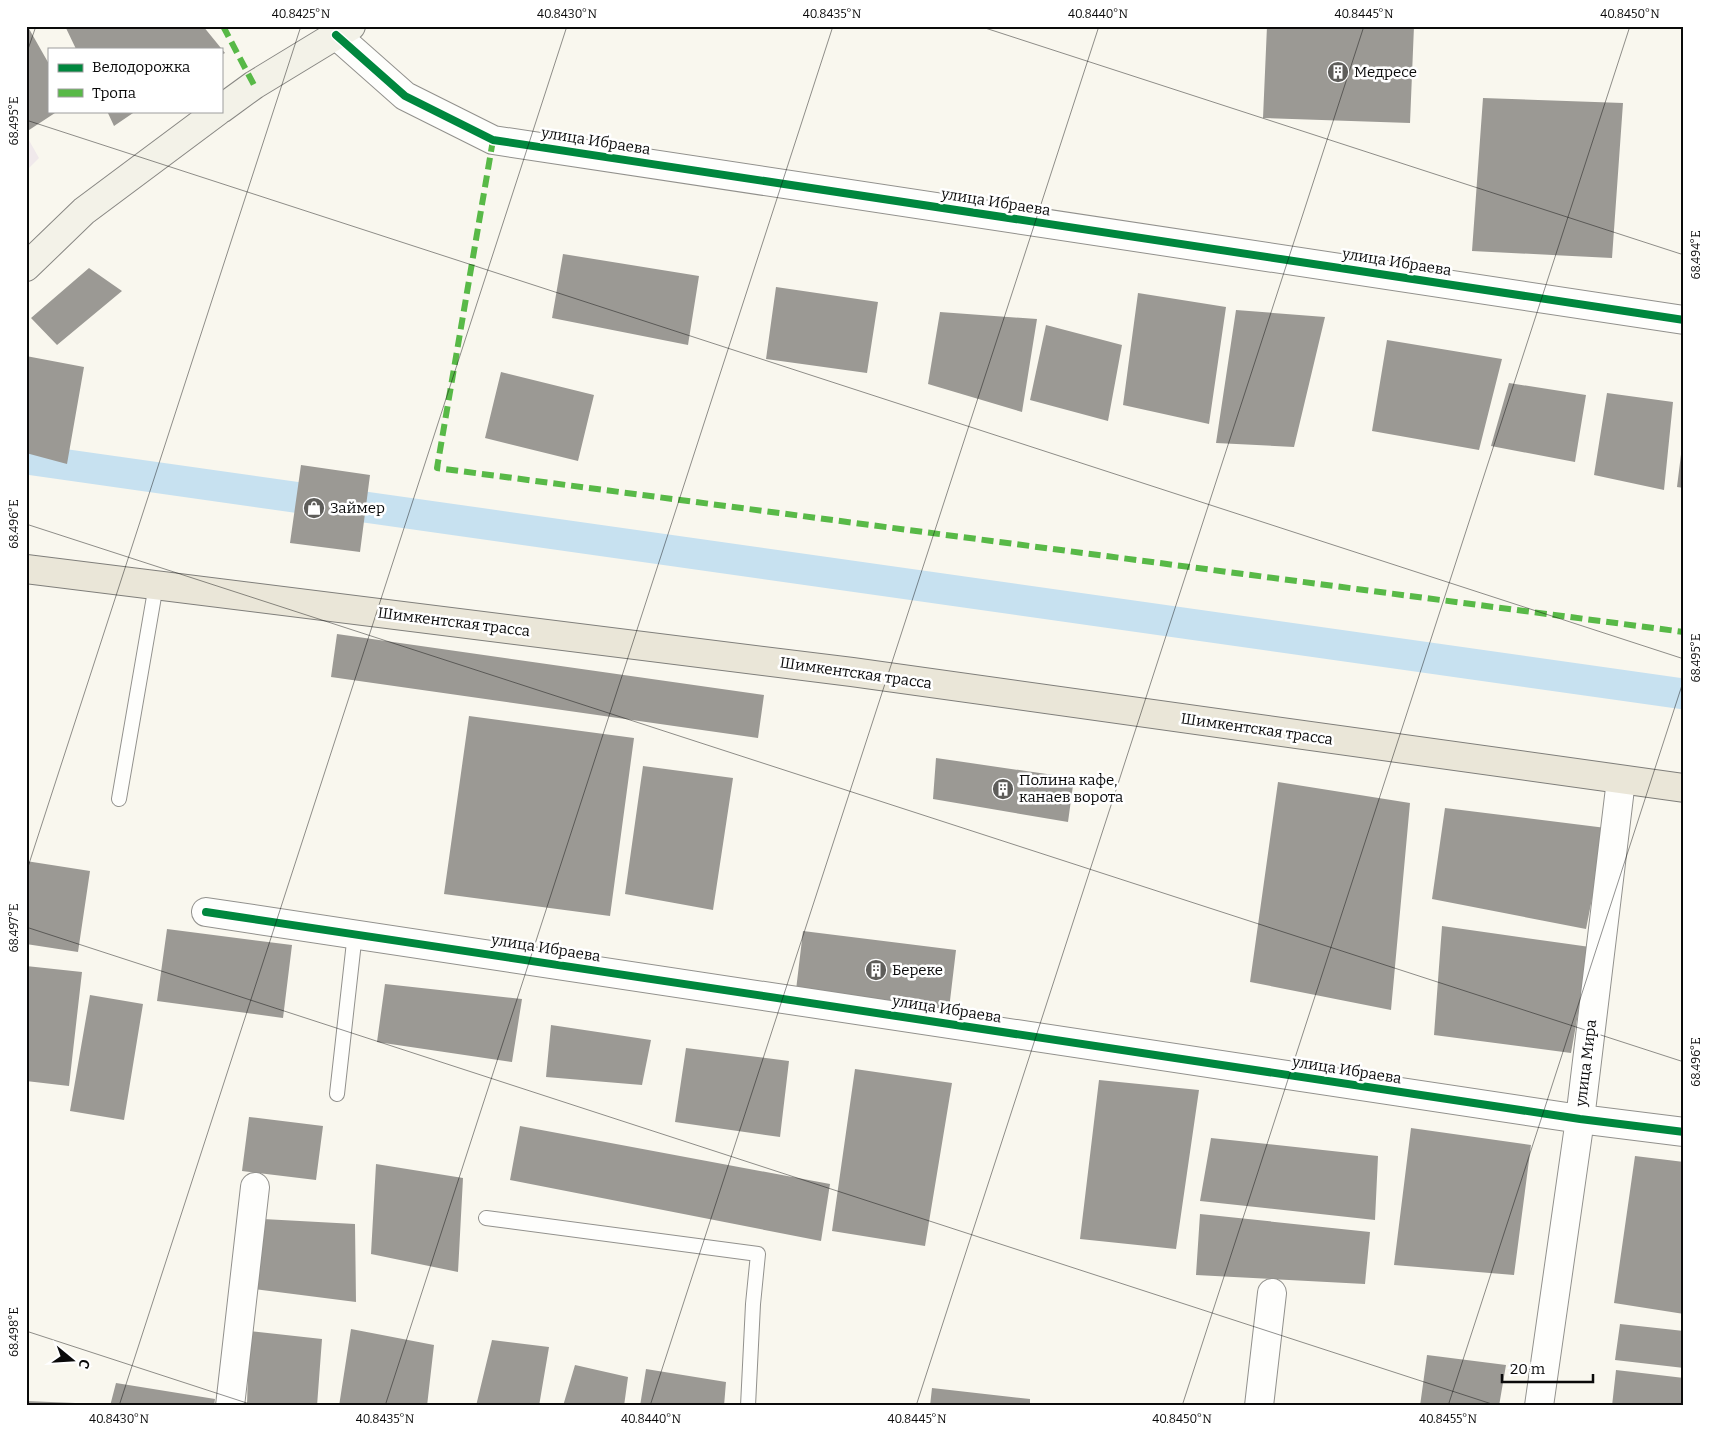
<svg xmlns="http://www.w3.org/2000/svg" width="1710" height="1432" font-family="Bitter,serif">
<rect width="100%" height="100%" fill="#f9f7ee"/>
<path fill="#f0e9eb" d="M26 135 39 158 26 171Z"/>
<g fill="none" stroke-linecap="round" stroke-linejoin="round">
<path stroke="#c7e1f0" stroke-width="31" d="M26 459 1684 694"/>
</g>
<path fill="#9b9994" d="M65 26H203L225 53 221 55V49H76Z
M1267 26H1414L1410 123 1263 118Z
M28 27 49 64V111H58L26 132V28Z
M1483 98 1623 103 1612 258 1472 251Z
M107 111H136L114 126Z
M563 254 699 276 688 345 552 318Z
M89 268 122 291 57 345 31 318Z
M776 287 878 302 867 373 766 359Z
M1138 293 1226 307 1209 424 1123 405Z
M1236 310 1325 317 1294 447 1216 443Z
M940 312 1037 319 1022 412 928 384Z
M1046 325 1122 345 1108 421 1030 400Z
M1387 340 1502 359 1479 450 1372 431Z
M26 356 84 367 67 464 26 453Z
M501 372 594 395 578 461 485 438Z
M1509 383 1586 395 1575 462 1491 446Z
M1607 393 1673 402 1664 490 1594 475Z
M1683 438H1684V488L1677 487Z
M301 465 370 475 360 552 290 543Z
M337 634 764 695 758 738 331 677Z
M469 716 634 738 610 916 444 894Z
M936 758 1074 778 1068 822 933 799Z
M643 766 733 778 713 910 625 894Z
M1278 782 1410 803 1391 1010 1250 982Z
M1445 808 1606 828 1586 929 1432 899Z
M26 861 90 871 78 952 26 944Z
M1442 926 1590 947 1571 1053 1434 1035Z
M167 929 292 945 283 1018 157 1001Z
M803 931 956 950 949 1009 796 990Z
M26 966 82 972 69 1086 26 1081Z
M385 984 522 999 512 1062 377 1042Z
M90 995 143 1004 124 1120 70 1111Z
M551 1025 651 1040 642 1085 546 1077Z
M686 1048 789 1061 780 1137 675 1122Z
M855 1069 952 1083 925 1246 832 1231Z
M1099 1080 1199 1090 1176 1249 1080 1239Z
M249 1117 323 1126 316 1180 242 1171Z
M520 1126 830 1184 821 1241 510 1180Z
M1411 1128 1531 1145 1514 1275 1394 1265Z
M1211 1138 1378 1156 1375 1220 1200 1201Z
M1635 1156 1684 1162V1314L1614 1303Z
M376 1164 463 1178 458 1272 371 1254Z
M1200 1214 1370 1232 1365 1284 1196 1275Z
M263 1219 355 1224 356 1302 254 1289Z
M1620 1324 1684 1331V1368L1615 1360Z
M351 1329 434 1345 427 1406H339Z
M249 1331 322 1339 317 1406H247Z
M492 1340 549 1347 539 1406H476Z
M1427 1355 1506 1365 1499 1406H1420Z
M575 1365 628 1377 624 1406H563Z
M646 1369 726 1382 724 1406H640Z
M1616 1370 1684 1378V1406H1612Z
M116 1383 215 1399 214 1406H110Z
M932 1388 1030 1399V1406H930Z
M26 1401 100 1404V1406H26Z"/>
<g fill="none" stroke-linecap="round" stroke-linejoin="round">
<g stroke="#92918d" stroke-width="16">
<path id="lane" d="M119 799 156 585
M337 1094 355 933
M486 1218 758 1254 753 1304 748 1406"/>
</g>
<g stroke="#92918d" stroke-width="30">
<path id="street" d="M336 35 405 96 493 140 1684 320
M206 912 1580 1119 1684 1132
M230 1406 255 1187
M1259 1406 1272 1293
M1539 1406 1580 1119 1621 780"/>
</g>
<g stroke="#888783" stroke-width="30">
<path id="secondary" d="M221 109 254 85 351 26
M26 267 84 211 218 111"/>
</g>
<g stroke="#7f7e7a" stroke-width="30">
<path id="primary" d="M26 569 852 672 1684 788"/>
</g>
<use href="#lane" stroke="#fefefc" stroke-width="14"/>
<use href="#street" stroke="#fefefc" stroke-width="28"/>
<use href="#secondary" stroke="#f3f2e8" stroke-width="28"/>
<use href="#primary" stroke="#eae6d8" stroke-width="28"/>
<path stroke="#58b947" stroke-width="6" stroke-dasharray="12 6" stroke-linecap="butt" d="M223 26 254 85
M493 140 437 468 1684 632"/>
<g stroke="#fff" stroke-width="11">
<path id="cycleway" d="M336 35 405 96 493 140 1684 320
M206 912 1580 1119 1684 1132"/>
</g>
<use href="#cycleway" stroke="#00873e" stroke-width="8"/>
</g>
<path fill="none" stroke="#0a0a0a" stroke-width="1" stroke-opacity="0.45" d="M979 26 1684 255M26 55 36 26M26 120 1684 659M26 524 1684 1062M26 873 301 26M26 927 1498 1406M26 1331 256 1406M119 1406 567 26M385 1406 833 26M650 1406 1099 26M916 1406 1364 26M1182 1406 1630 26M1448 1406 1684 679"/>
<defs>
<g id="building-disc" transform="scale(1.125)"><circle r="9.5" fill="#5e5d5a" stroke="#fff"/><path d="M-4-6H4V6H1V3H-1V6H-4ZM-2.5-4.3h1.7v1.8h-1.7ZM.8-4.3h1.7v1.8H.8ZM-2.5-1h1.7V.8h-1.7ZM.8-1h1.7V.8H.8Z" fill="#fff"/></g>
<g id="shop-disc" transform="scale(1.125)"><circle r="9.5" fill="#5e5d5a" stroke="#fff"/><path d="M-5-2.5h2.3a2.7 3.5 0 0 1 5.4 0H5L5.5 6h-11ZM-1.5-2.5h3a1.5 2.3 0 0 0-3 0Z" fill="#fff"/></g>
</defs>
<g fill-rule="evenodd">
<use href="#building-disc" x="1338" y="72"/>
<use href="#shop-disc" x="314" y="508"/>
<use href="#building-disc" x="1003" y="789"/>
<use href="#building-disc" x="876" y="970"/>
</g>
<g text-anchor="middle" dominant-baseline="central" stroke-width="5" stroke-linejoin="round" paint-order="stroke">
<g font-size="15" fill="#0a0a0a" stroke="#fff" text-anchor="start">
<text x="1354" y="72">Медресе</text>
<text x="330" y="508">Займер</text>
<text x="1019" y="780">Полина кафе,<tspan x="1019" dy="17">канаев ворота</tspan></text>
<text x="892" y="970">Береке</text>
</g>
<g font-size="15" fill="#0a0a0a" stroke="#fff">
<text transform="translate(596 141) rotate(9)">улица Ибраева</text>
<text transform="translate(996 202) rotate(9)">улица Ибраева</text>
<text transform="translate(1397 262) rotate(9)">улица Ибраева</text>
<text transform="translate(454 622) rotate(7)">Шимкентская трасса</text>
<text transform="translate(856 673) rotate(8)">Шимкентская трасса</text>
<text transform="translate(1257 729) rotate(8)">Шимкентская трасса</text>
<text transform="translate(546 948) rotate(9)">улица Ибраева</text>
<text transform="translate(947 1009) rotate(9)">улица Ибраева</text>
<text transform="translate(1586 1063) rotate(-83)">улица Мира</text>
<text transform="translate(1347 1070) rotate(9)">улица Ибраева</text>
</g>
</g>
<rect width="1710" height="1432" fill="none" stroke="#ffffff" stroke-width="55"/>
<rect x="48" y="48" width="175" height="65" fill="#ffffff" stroke="#9d9d9d"/>
<rect x="58" y="64" width="25" height="8" fill="#00873e" stroke="#9d9d9d"/>
<text x="92" y="72" font-size="15" fill="#0a0a0a">Велодорожка</text>
<rect x="58" y="89" width="25" height="8" fill="#58b947" stroke="#9d9d9d"/>
<text x="92" y="98" font-size="15" fill="#0a0a0a">Тропа</text>
<g transform="translate(72 1360) rotate(108)" stroke="#ffffff" stroke-width="4" paint-order="stroke">
<path d="M0-4L9 19L0 12L-9 19Z" fill="#0a0a0a"/>
<text y="-8" font-size="14" font-weight="bold" text-anchor="middle" fill="#0a0a0a">С</text>
</g>
<path d="M1502 1374v8h91v-8" fill="none" stroke="#0a0a0a" stroke-width="2.5"/>
<text x="1510" y="1374" font-size="15" fill="#0a0a0a" stroke="#ffffff" stroke-width="4" paint-order="stroke">20 m</text>
<rect x="28" y="28" width="1654" height="1376" fill="none" stroke="#0a0a0a" stroke-width="2"/>
<g font-size="12" text-anchor="middle" fill="#0a0a0a">
<text x="301" y="18">40.8425°N</text>
<text x="567" y="18">40.8430°N</text>
<text x="832" y="18">40.8435°N</text>
<text x="1098" y="18">40.8440°N</text>
<text x="1364" y="18">40.8445°N</text>
<text x="1630" y="18">40.8450°N</text>
<text transform="translate(14 121) rotate(-90)" y="4">68.495°E</text>
<text transform="translate(1696 255) rotate(-90)" y="4">68.494°E</text>
<text transform="translate(14 524) rotate(-90)" y="4">68.496°E</text>
<text transform="translate(1696 658) rotate(-90)" y="4">68.495°E</text>
<text transform="translate(14 928) rotate(-90)" y="4">68.497°E</text>
<text transform="translate(1696 1062) rotate(-90)" y="4">68.496°E</text>
<text transform="translate(14 1332) rotate(-90)" y="4">68.498°E</text>
<text x="119" y="1423">40.8430°N</text>
<text x="385" y="1423">40.8435°N</text>
<text x="651" y="1423">40.8440°N</text>
<text x="917" y="1423">40.8445°N</text>
<text x="1182" y="1423">40.8450°N</text>
<text x="1448" y="1423">40.8455°N</text>
</g>
</svg>
